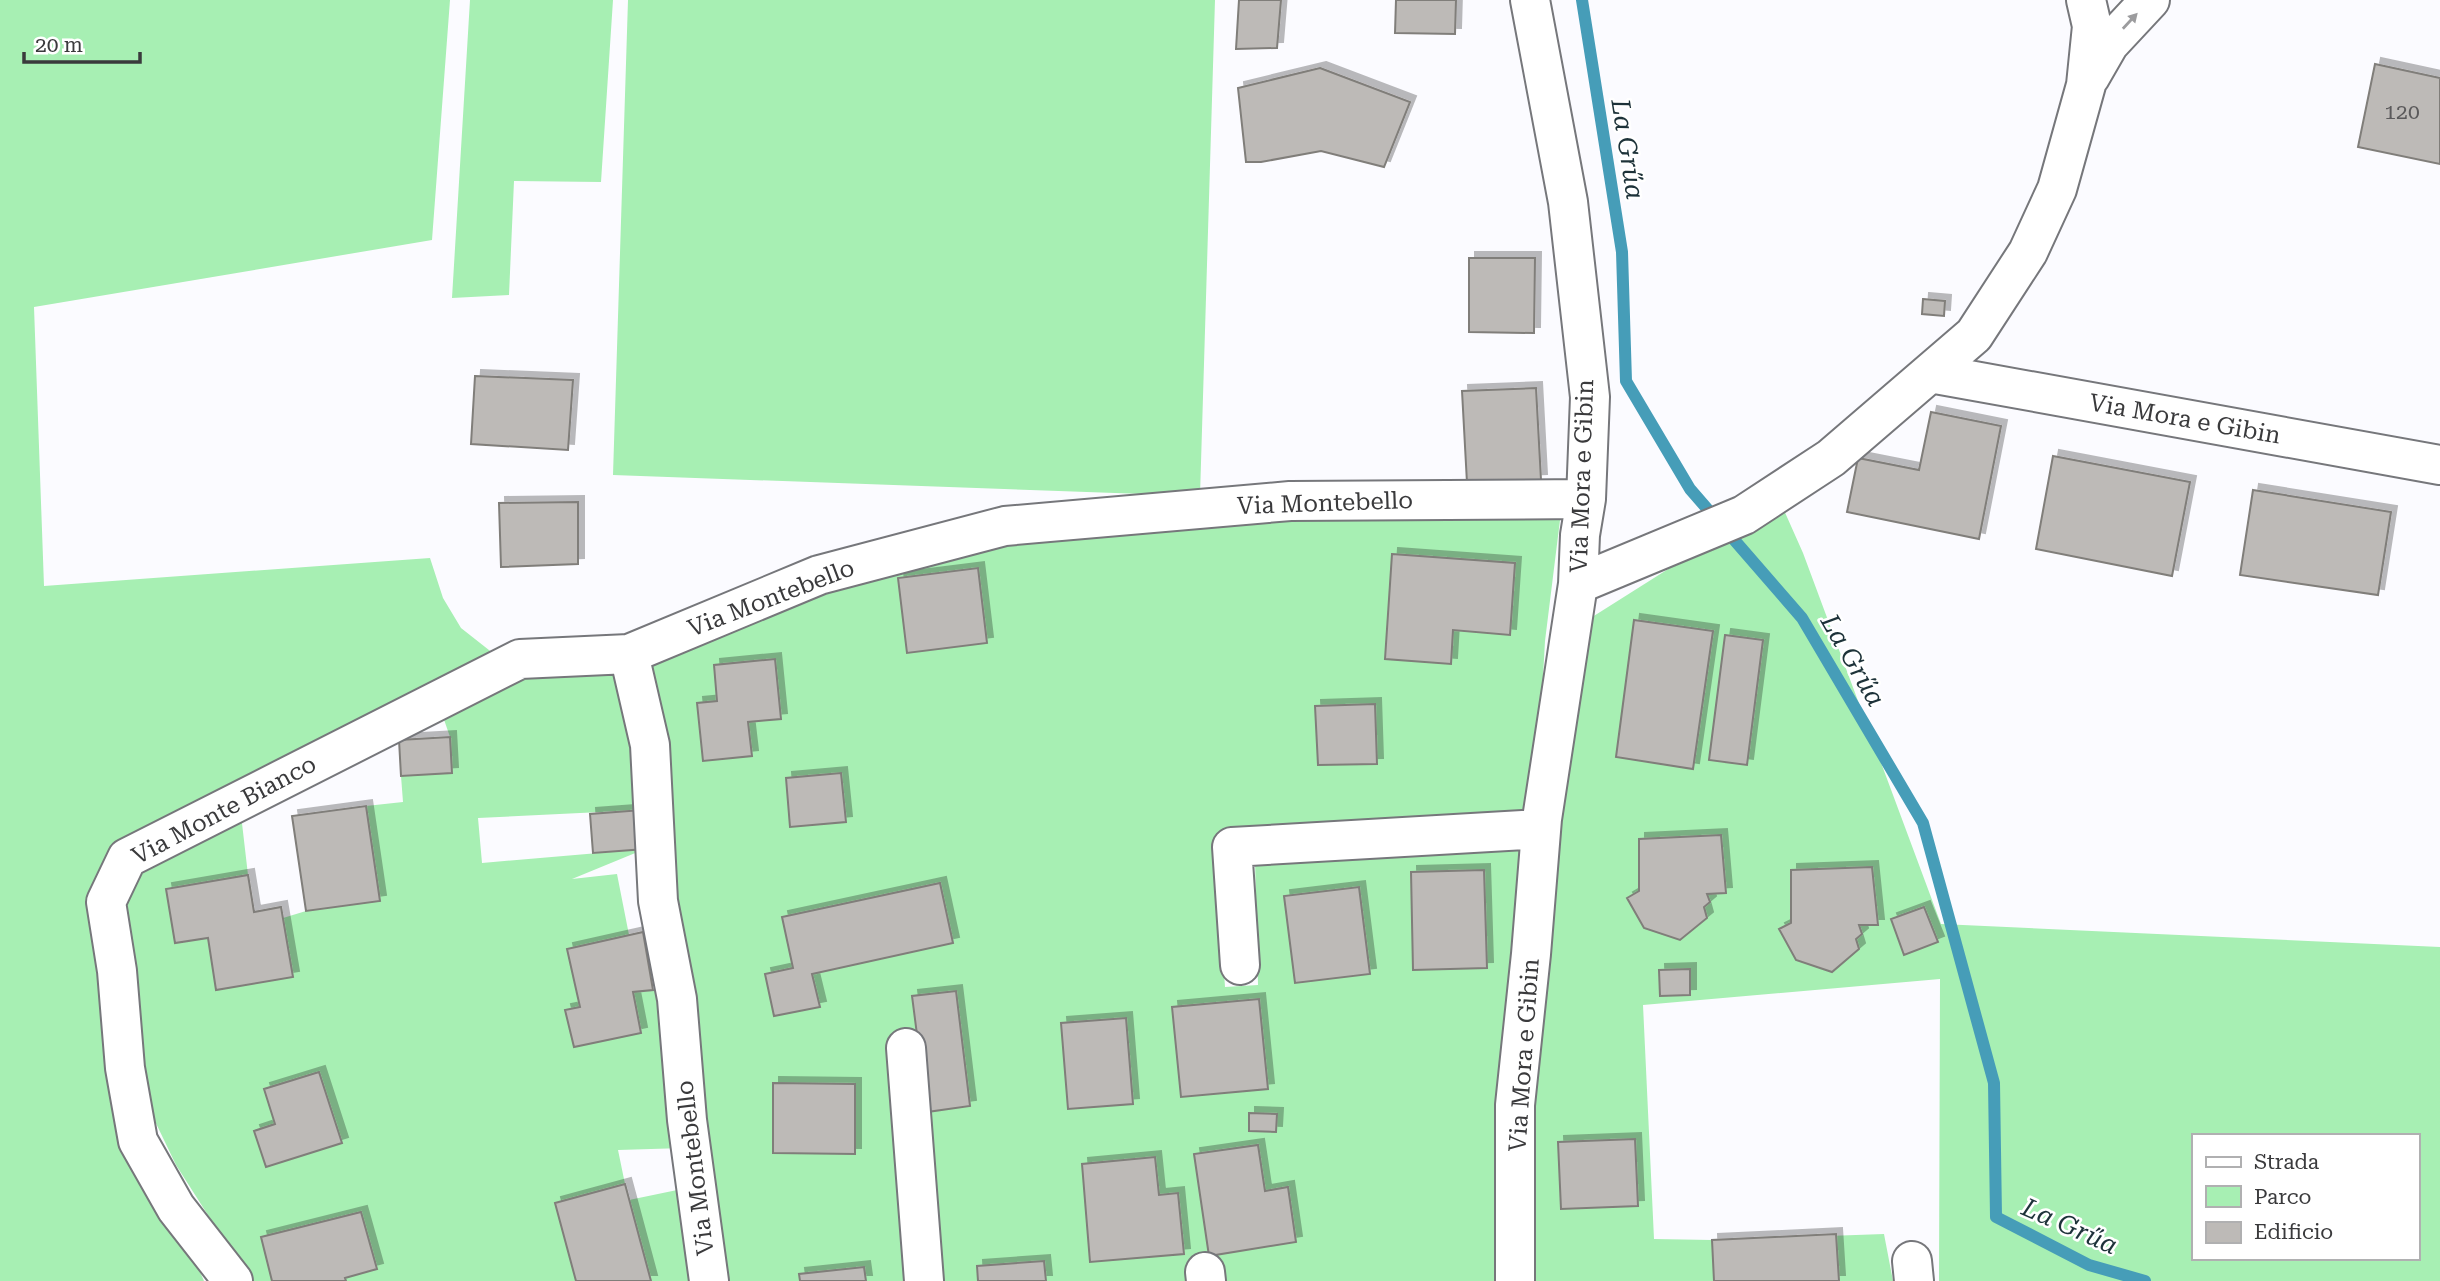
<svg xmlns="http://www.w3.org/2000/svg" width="2440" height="1281" font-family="'Roboto Serif',serif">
<defs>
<filter id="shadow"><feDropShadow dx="6" dy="-6" stdDeviation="0" flood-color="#0004"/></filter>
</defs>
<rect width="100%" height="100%" fill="#fbfbff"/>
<path fill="#a7efb3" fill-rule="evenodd" d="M0 0H450L432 240 34 307 44 586 430 558 443 598 461 628 494 654 113 851 127 1132 194 1258 204 1281H0Z
M470 0H613L601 182 514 181 509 295 452 298Z
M628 0H1215L1200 496 613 475Z
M1779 499 1803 553 1941 924 2440 947V1281H1939L1940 979 1643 1005 1654 1239 1712 1240 1884 1234 1893 1281H1528L1526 1105 1559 638ZM2193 1136H2417V1258H2193Z
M1562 504 1545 641 1535 820 1215 837 1225 987 1258 985 1255 859 1525 843 1500 1281H720L645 657 733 618 1002 536Z
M632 662 642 810 478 818 482 863 645 849 572 879 617 874 629 935 567 949 580 1007 565 1010 574 1047 641 1033 633 992 664 990 684 1148 618 1150 625 1184 555 1203 576 1281H346L345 1278 377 1269 361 1212 261 1237 272 1281H250L176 1165 152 1115 117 920 131 862 240 806 248 875 166 889 175 943 208 938 216 990 293 977 283 918 306 911 379 901 366 806 403 802 401 776 450 737 439 705 491 678Z
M682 1189 698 1281H651L629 1200Z"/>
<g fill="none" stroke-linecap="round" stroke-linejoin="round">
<path stroke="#469db8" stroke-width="12" d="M1582 0 1622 252 1626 381 1690 489 1802 618 1923 823 1994 1083 1996 1217 2089 1265 2145 1281"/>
</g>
<path fill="#bdbab7" stroke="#807e7a" stroke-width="2" filter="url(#shadow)" d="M1239 0H1281L1277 48 1236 49Z
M1396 0H1456L1455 34 1395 33Z
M2375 64 2440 78V164L2358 147Z
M1320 68 1410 102 1384 167 1321 151 1261 162H1246L1238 88Z
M1469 258H1535L1534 333 1469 332Z
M1923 299 1945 301 1944 316 1922 314Z
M475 376 573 380 568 450 471 444Z
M1536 388 1541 480 1467 483 1462 391Z
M1931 412 2001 426 1979 539 1847 512 1858 458 1919 470Z
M2053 456 2190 482 2172 576 2036 549Z
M2253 490 2391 512 2378 595 2240 575Z
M578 502V564L501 567 499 503Z
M1392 554 1515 563 1510 635 1453 630 1451 664 1385 659Z
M978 568 987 643 907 653 898 578Z
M1634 620 1713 631 1693 769 1616 757Z
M1725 635 1763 640 1747 765 1709 760Z
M775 659 781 719 748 722 752 756 703 761 697 703 717 701 714 665Z
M1375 704 1377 764 1318 765 1315 706Z
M450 737 452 773 401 776 399 740Z
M841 773 846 822 790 827 786 778Z
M366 806 380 901 306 911 292 816Z
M642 810 645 849 593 853 590 814Z
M1721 835 1726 893 1707 894 1710 902 1704 907 1707 918 1680 940 1644 928 1627 898 1639 891V839Z
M1872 867 1878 925H1859L1862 934 1856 939 1859 949 1832 972 1796 960 1779 929 1791 923V870Z
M1484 870 1487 968 1413 970 1411 872Z
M248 875 254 912 281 907 293 977 216 990 208 938 175 943 166 889Z
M940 883 953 943 812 974 820 1007 774 1016 765 974 793 968 782 917Z
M1359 887 1370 974 1295 983 1284 896Z
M1924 907 1938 942 1904 955 1891 919Z
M643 932 653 990 633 992 641 1033 574 1047 565 1010 580 1007 567 949Z
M1690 969V995L1660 996 1659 970Z
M956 991 970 1106 927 1112 912 996Z
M1259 999 1268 1089 1181 1097 1172 1007Z
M1126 1018 1133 1104 1068 1109 1061 1023Z
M319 1072 342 1143 266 1167 254 1131 275 1124 264 1089Z
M773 1083 855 1084V1154L773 1153Z
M1249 1113 1277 1114 1276 1132 1249 1131Z
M1635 1139 1638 1206 1561 1209 1558 1142Z
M1258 1145 1265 1191 1288 1187 1296 1242 1209 1256 1194 1154Z
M1155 1157 1159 1195 1178 1193 1184 1254 1090 1262 1082 1164Z
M625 1184 651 1281H576L555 1203Z
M361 1212 377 1269 345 1278 346 1281H272L261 1237Z
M1836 1234 1839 1281H1714L1712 1240Z
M1044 1261 1046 1281H978L977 1266Z
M864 1267 866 1281H800L799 1274Z"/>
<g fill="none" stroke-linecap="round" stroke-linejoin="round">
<g stroke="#76777b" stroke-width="42">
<path id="street" d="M2090 77 2109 44 2150 0
M1930 373 2440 465
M1578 584 1744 515 1831 458 1974 335 2028 252 2057 189 2086 85 2092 26 2086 0
M629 654 650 745 658 901 677 999 687 1120 709 1281
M1240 965 1232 847 1541 829
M906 1048 924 1281
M1912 1261 1914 1281
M1205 1272 1206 1281
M233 1281 176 1208 138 1141 125 1068 117 971 106 902 127 858 520 659 629 654 819 575 1005 526 1290 501 1586 499
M1515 1281V1105L1531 954 1542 819 1578 584 1580 535 1586 499 1590 397 1568 202 1530 0"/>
</g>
<use href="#street" stroke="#fff" stroke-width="38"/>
</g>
<defs><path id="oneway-solid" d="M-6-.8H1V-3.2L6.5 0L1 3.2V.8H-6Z" transform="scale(1.75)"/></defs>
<use fill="#9c9c9e" href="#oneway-solid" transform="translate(2130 21) rotate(-47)"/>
<g text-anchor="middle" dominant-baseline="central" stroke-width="5" stroke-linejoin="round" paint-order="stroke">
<g font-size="21" fill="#5b5a5b">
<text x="2402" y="112">120</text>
</g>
<g font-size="24" fill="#3a3a3c" stroke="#fff">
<text transform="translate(2185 419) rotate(10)">Via Mora e Gibin</text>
<text transform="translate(1582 476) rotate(-88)">Via Mora e Gibin</text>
<text transform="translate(1325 503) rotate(-2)">Via Montebello</text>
<text transform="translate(771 598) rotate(-21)">Via Montebello</text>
<text transform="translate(224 810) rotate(-28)">Via Monte Bianco</text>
<text transform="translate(1524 1055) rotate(-86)">Via Mora e Gibin</text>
<text transform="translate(695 1168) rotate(-97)">Via Montebello</text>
</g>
<g font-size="26" font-style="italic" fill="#1d3239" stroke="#fff">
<text transform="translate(1628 149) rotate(81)">La Grűa</text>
<text transform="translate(1853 660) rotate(60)">La Grűa</text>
<text transform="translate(2070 1226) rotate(24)">La Grűa</text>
</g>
</g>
<rect x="2192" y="1134" width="228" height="126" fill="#ffffff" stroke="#b0b0b1" stroke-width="2"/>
<rect x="2206" y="1157" width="35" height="10" fill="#ffffff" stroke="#b0b0b1" stroke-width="2"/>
<text x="2254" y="1169" font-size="21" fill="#3a3a3c">Strada</text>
<rect x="2206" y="1186" width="35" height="21" fill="#a7efb3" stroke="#b0b0b1" stroke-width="2"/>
<text x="2254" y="1204" font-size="21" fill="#3a3a3c">Parco</text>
<rect x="2206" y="1222" width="35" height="21" fill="#bdbab7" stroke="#b0b0b1" stroke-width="2"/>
<text x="2254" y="1239" font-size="21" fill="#3a3a3c">Edificio</text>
<path d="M24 52v10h116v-10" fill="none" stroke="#3a3a3c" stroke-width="3.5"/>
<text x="35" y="52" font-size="21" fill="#3a3a3c" stroke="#ffffff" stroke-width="5" paint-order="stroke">20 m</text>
</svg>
